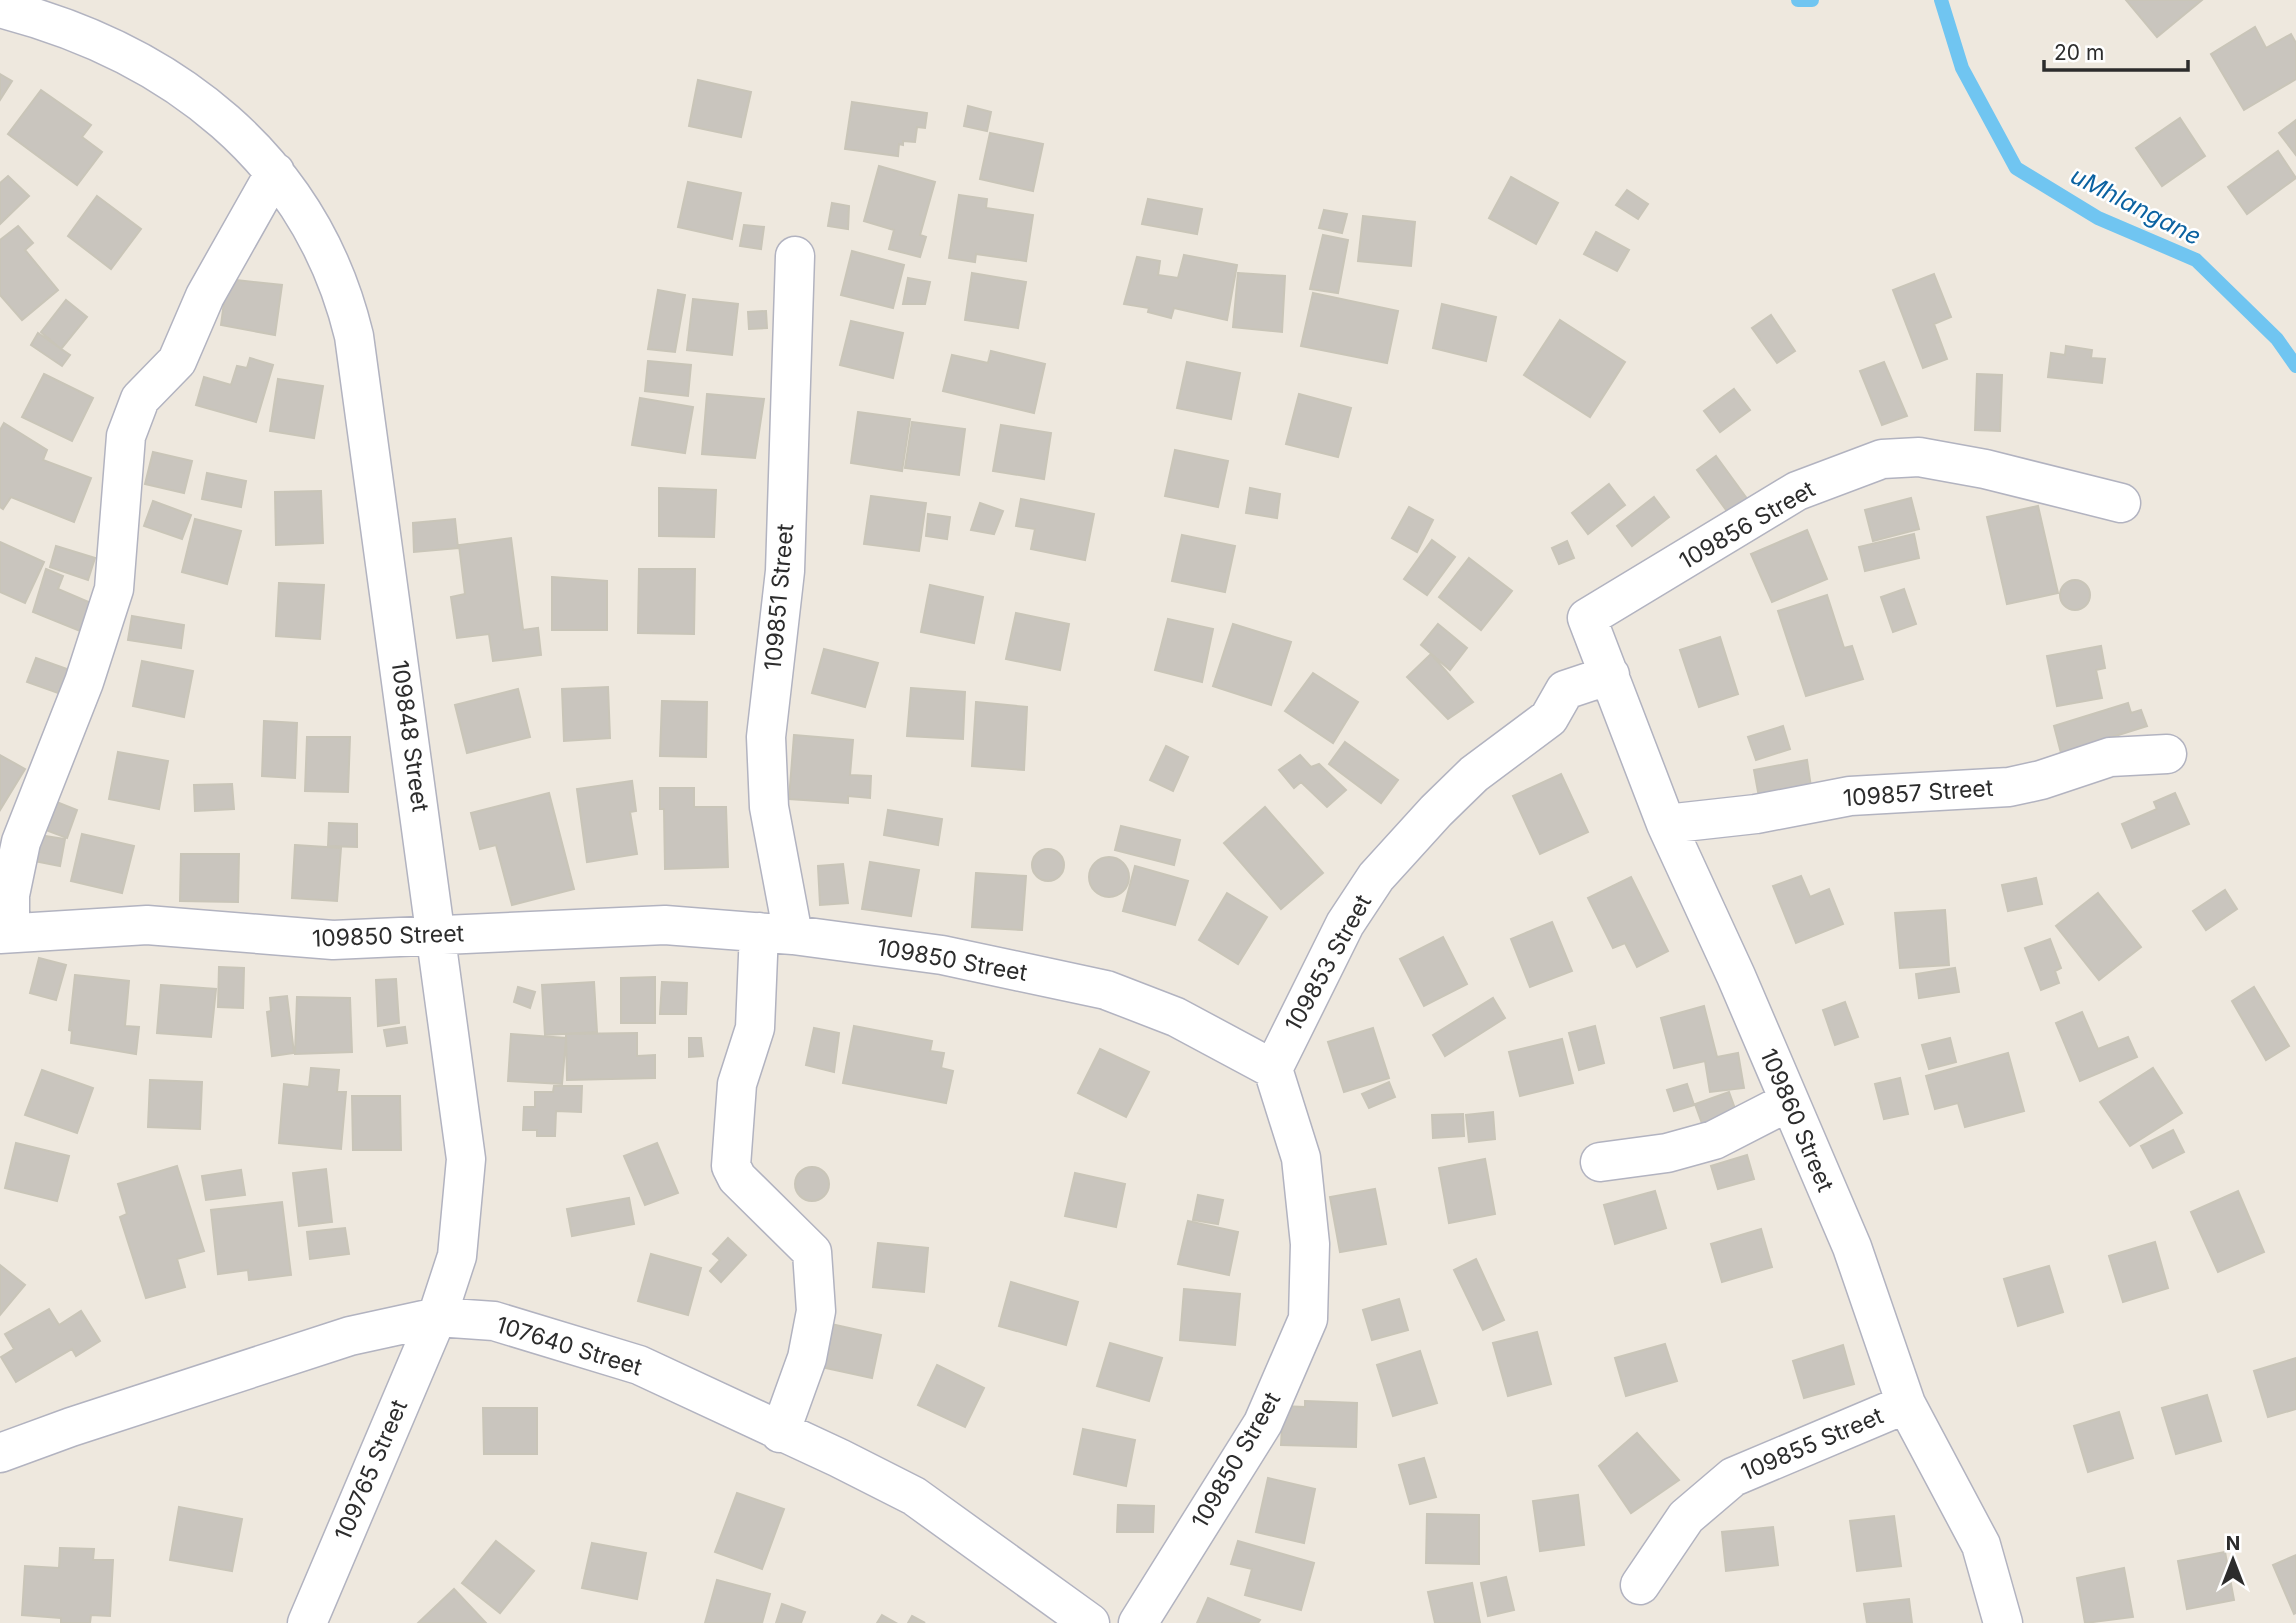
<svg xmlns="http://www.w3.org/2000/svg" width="2296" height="1623" font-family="Inter,sans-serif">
<rect width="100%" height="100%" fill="#eee8de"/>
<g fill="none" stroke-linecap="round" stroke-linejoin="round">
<path stroke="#70c5f1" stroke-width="14" d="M1798 0H1812
M1941 0 1962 68 2016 168 2098 218 2196 260 2277 339 2296 366"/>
</g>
<path fill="#c9c5be" stroke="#c9c5b8" stroke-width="2" d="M2126 0H2202L2157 37Z
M2255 27 2266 48 2291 34 2296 43V79L2244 110 2211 54Z
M0 74 12 81 0 100Z
M698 80 751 92 741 137 689 126Z
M41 90 91 125 82 137 102 152 77 185 8 134Z
M852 102 927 113 925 128 917 127 915 142 903 141V145L899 144 898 156 845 149Z
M968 106 991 112 987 131 964 126Z
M2180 118 2205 156 2162 186 2136 148Z
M2296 120V155L2279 133Z
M990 133 1043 144 1033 191 980 179Z
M2278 151 2296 178 2247 214 2228 187Z
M879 166 935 182 920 235 926 237 920 257 889 249 894 230 864 221Z
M8 176 29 196 0 224V183Z
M1511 177 1558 203 1536 244 1489 218Z
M688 182 741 193 732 239 678 227Z
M1627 190 1648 204 1638 219 1616 205Z
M959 195 987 199 986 208 1033 215 1026 261 976 254 975 262 949 258Z
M97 196 141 229 111 269 68 236Z
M1148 199 1202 209 1197 234 1142 224Z
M832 203 849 206 848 229 828 226Z
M1324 210 1347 214 1342 233 1319 228Z
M1363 216 1415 222 1411 266 1358 261Z
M744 225 764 227 761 249 740 246Z
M18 226 33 243 25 250 58 290 22 320 0 295V240Z
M1596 232 1629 250 1617 271 1584 254Z
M1323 235 1348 240 1338 293 1310 289Z
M852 251 904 265 893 308 841 295Z
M1184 255 1237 265 1227 320 1174 308 1171 318 1148 312 1149 308 1124 304 1137 257 1160 261 1158 275 1178 278Z
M972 273 1026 282 1018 328 965 320Z
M1238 273 1285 276 1282 332 1233 327Z
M1934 274 1951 317 1934 324 1947 359 1923 368 1893 290Z
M908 278 930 282 925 304H903Z
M227 279 282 285 275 335 221 325Z
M658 290 685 295 675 352 648 349Z
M1313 293 1398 311 1387 363 1301 346Z
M693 299 738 304 732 355 687 350Z
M66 300 87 317 61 349 41 332Z
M1442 304 1496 317 1486 361 1433 348Z
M766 311 767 328 749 329 748 312Z
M1771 315 1795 351 1777 363 1752 328Z
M1560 320 1625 362 1590 417 1524 375Z
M851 321 903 333 893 378 840 365Z
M38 333 70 355 62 366 31 345Z
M2066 346 2092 350 2091 358 2105 359 2102 383 2048 377 2051 353 2065 355Z
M991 351 1045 364 1034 413 943 391 952 355 988 363Z
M250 358 273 365 256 422 196 405 204 377 231 385 237 366 247 368Z
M648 361 691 365 688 396 645 391Z
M1187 362 1240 373 1231 419 1177 408Z
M1884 362 1907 416 1882 425 1860 371Z
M44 374 93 398 72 441 22 417Z
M1977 374 2002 375 2000 431 1975 430Z
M278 379 323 386 314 438 270 431Z
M1734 389 1750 410 1720 432 1704 411Z
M707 394 764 399 755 458 702 454Z
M1299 394 1351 408 1338 457 1286 444Z
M640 398 693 407 685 453 632 445Z
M858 412 910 419 902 471 851 463Z
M912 422 965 429 959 475 905 468Z
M4 423 47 450 43 460 91 478 74 522 11 497 3 509 0 507V430Z
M1001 425 1051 433 1044 479 993 471Z
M1175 450 1228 461 1218 507 1165 496Z
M153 452 192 461 184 493 145 484Z
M1716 456 1748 500 1729 514 1697 470Z
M207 473 246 481 241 507 202 499Z
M1609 484 1625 505 1588 534 1572 513Z
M659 488 716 490 714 537 659 536Z
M1250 488 1280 494 1277 518 1246 513Z
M321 491 323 543 276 545 275 492Z
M871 496 926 503 919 551 864 544Z
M1654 497 1669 517 1632 546 1617 526Z
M1911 498 1919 529 1873 541 1865 510Z
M1021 499 1094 514 1085 560 1031 549 1035 529 1016 526Z
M153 501 191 515 182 539 144 526Z
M980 503 1003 511 994 534 971 530Z
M2038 506 2058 593 2007 604 1987 517Z
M1409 507 1433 520 1417 552 1392 538Z
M928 514 950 517 947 539 926 536Z
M195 519 241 531 227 584 182 572Z
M455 519 458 548 414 552 413 523Z
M1807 530 1827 579 1772 602 1751 554Z
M1914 534 1919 558 1865 571 1859 547Z
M1182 535 1235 546 1225 592 1172 581Z
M511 538 523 630 538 628 541 655 493 661 489 634 457 638 451 597 465 594 459 545Z
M1432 540 1455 557 1427 595 1404 579Z
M1567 541 1574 558 1559 564 1552 548Z
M0 542 44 562 25 603 0 592Z
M56 546 95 558 88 580 50 567Z
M1469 558 1512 591 1481 630 1439 597Z
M46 569 63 576 58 589 91 603 80 631 33 612Z
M639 569H695L694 634 638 633Z
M552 577 607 581V630H552Z
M2060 595a15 15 0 1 1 30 0a15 15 0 1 1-30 0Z
M279 583 324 585 320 639 276 636Z
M930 585 983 597 974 643 921 632Z
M1904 589 1916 624 1893 632 1881 597Z
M1827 595 1844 648 1852 646 1863 679 1806 696 1778 611Z
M1016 613 1069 624 1060 670 1006 659Z
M132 616 184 625 181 648 128 640Z
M1168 619 1213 629 1202 682 1155 670Z
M1233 624 1291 642 1271 705 1213 686Z
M1438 624 1467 648 1450 670 1421 645Z
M1720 637 1738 694 1699 707 1680 650Z
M2101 646 2105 668 2096 670 2102 698 2057 706 2047 656Z
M824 649 878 663 865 707 812 693Z
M1431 654 1473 702 1448 719 1407 677Z
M36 658 70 670 61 694 27 682Z
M142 661 193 671 184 717 133 706Z
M1313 673 1358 702 1333 743 1285 711Z
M608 687 610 738 564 741 562 689Z
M911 688 965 692 963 739 907 736Z
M518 689 530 737 467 753 455 705Z
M662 701 707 702 706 757 660 756Z
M976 702 1027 707 1024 770 972 766Z
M2128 703 2131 713 2141 710 2147 726 2061 753 2054 726Z
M264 721 297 723 295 778 262 776Z
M1783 726 1790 749 1756 760 1748 737Z
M794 735 853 740 850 775 871 776 870 798 848 796V803L789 799Z
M307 737H350L348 792 305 791Z
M1345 742 1398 780 1381 803 1329 764Z
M1166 746 1188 757 1173 791 1150 780Z
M118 752 168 761 159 809 109 799Z
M0 755 25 769 0 810Z
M1300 755 1311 767 1319 764 1346 790 1327 807 1301 782 1294 788 1279 770Z
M1807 760 1811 787 1759 797 1754 770Z
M1561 774 1588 832 1540 854 1513 796Z
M632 781 636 811 630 812 637 854 587 862 577 789Z
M232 784 234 809 195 811 194 785Z
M660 788H694V807H726L728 867 665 869 664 809H660Z
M549 793 574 889 512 905 496 845 480 849 471 813Z
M2175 793 2189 824 2132 848 2122 824 2157 809 2154 802Z
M54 801 77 810 67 838 43 829Z
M1265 807 1323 873 1281 909 1224 843Z
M888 810 942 819 938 845 884 835Z
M329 823 357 824V847L328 846Z
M1121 826 1180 840 1174 865 1115 850Z
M82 834 134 846 122 893 71 881Z
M39 835 65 839 60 866 34 861Z
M295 845 341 848 337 901 292 898Z
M1032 865a16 16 0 1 1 32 0a16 16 0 1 1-32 0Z
M181 854H239L238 902 180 901Z
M1089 877a20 20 0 1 1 40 0a20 20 0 1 1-40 0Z
M870 862 919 870 911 916 862 909Z
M843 864 848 903 820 905 818 866Z
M1135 866 1188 881 1175 925 1123 911Z
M976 873 1026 876 1022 930 972 927Z
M1801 876 1810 897 1829 889 1843 924 1796 943 1773 886Z
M1631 877 1668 951 1637 967 1625 943 1613 948 1588 898Z
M2036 878 2042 904 2008 911 2002 885Z
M2225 890 2237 909 2206 930 2193 911Z
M1227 893 1267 917 1238 964 1199 940Z
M2098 893 2141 947 2099 980 2056 926Z
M1945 910 1949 965 1900 968 1895 913Z
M1552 922 1572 971 1530 987 1511 939Z
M1443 937 1467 984 1424 1006 1400 959Z
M2050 939 2061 968 2055 971 2059 983 2041 990 2025 948Z
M39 958 66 965 56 1000 30 993Z
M219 967 244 968 243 1008 218 1007Z
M1955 968 1959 992 1919 998 1916 974Z
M75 975 129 981 125 1026 139 1027 136 1054 71 1043 72 1031 69 1030Z
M655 977V1023H621V978Z
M396 979 399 1023 378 1026 376 980Z
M594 982 597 1032 545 1035 542 985Z
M662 982 687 983 686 1014H660Z
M161 985 216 989 211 1037 157 1033Z
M518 987 535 992 530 1008 514 1002Z
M2254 987 2289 1046 2266 1060 2232 1001Z
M287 996 294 1053 272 1056 267 1012 271 1011 270 998Z
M297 997 350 998 352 1052 295 1054Z
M1493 998 1505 1018 1445 1056 1433 1035Z
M1845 1002 1858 1037 1835 1045 1823 1010Z
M1704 1006 1717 1057 1738 1053 1744 1088 1710 1092 1705 1061 1674 1068 1661 1018Z
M2082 1012 2098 1049 2128 1037 2137 1057 2080 1081 2056 1023Z
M854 1026 932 1041 930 1051 944 1053 941 1068 953 1071 946 1103 843 1083Z
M1595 1026 1604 1063 1579 1070 1569 1033Z
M405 1027 407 1043 387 1046 384 1030Z
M814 1028 839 1033 834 1072 806 1065Z
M1373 1028 1389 1078 1344 1092 1328 1042Z
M637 1033V1056L655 1055V1078L567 1080 566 1034Z
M511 1034 566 1038 562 1084 508 1081Z
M689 1038H701L703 1056 689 1057Z
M1950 1038 1956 1062 1929 1069 1922 1045Z
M1562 1039 1573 1083 1520 1096 1509 1052Z
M1100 1049 1149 1072 1126 1117 1078 1093Z
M2008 1053 2024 1111 1965 1127 1958 1103 1935 1109 1926 1076Z
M311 1068 339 1070 337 1092H346L341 1149 279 1143 284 1084 309 1087Z
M2153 1068 2182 1113 2130 1146 2100 1102Z
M42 1070 93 1088 77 1133 25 1115Z
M1900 1078 1908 1114 1884 1119 1875 1084Z
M150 1080 202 1082 200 1129 148 1127Z
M1389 1082 1395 1097 1369 1108 1362 1094Z
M1687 1084 1694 1105 1674 1111 1667 1090Z
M554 1086H582L581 1112 556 1111 555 1136H537V1130H523L524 1107H535V1092H553Z
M1729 1092 1738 1117 1704 1129 1695 1104Z
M352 1096H400L401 1150H353Z
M1493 1112 1495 1139 1469 1142 1466 1115Z
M1463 1114 1464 1136 1433 1138 1432 1115Z
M2173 1130 2184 1152 2153 1168 2141 1146Z
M16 1143 69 1156 57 1201 5 1188Z
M657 1143 678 1193 645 1205 624 1156Z
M1747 1155 1754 1179 1718 1189 1711 1166Z
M1485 1159 1495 1214 1449 1223 1439 1168Z
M177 1166 204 1251 177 1259 185 1287 146 1298 120 1217 127 1214 118 1184Z
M795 1184a17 17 0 1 1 34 0a17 17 0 1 1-34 0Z
M326 1169 332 1222 299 1226 293 1173Z
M241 1170 245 1195 206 1200 202 1176Z
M1075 1173 1125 1184 1116 1227 1065 1216Z
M1375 1189 1386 1244 1340 1252 1330 1197Z
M1655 1191 1666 1228 1615 1244 1604 1205Z
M2238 1191 2264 1252 2218 1272 2191 1212Z
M1198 1195 1223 1200 1218 1224 1193 1220Z
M629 1198 634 1224 572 1236 567 1209Z
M282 1202 291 1275 249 1280 248 1270 218 1274 211 1210Z
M1188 1221 1238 1232 1229 1275 1178 1264Z
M345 1228 349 1254 310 1259 307 1232Z
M1761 1229 1772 1267 1722 1282 1711 1244Z
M728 1238 746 1255 721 1282 710 1271 720 1260 713 1254Z
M2155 1242 2168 1288 2123 1302 2109 1256Z
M878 1243 928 1248 924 1292 873 1287Z
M651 1254 701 1268 688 1315 638 1301Z
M1476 1259 1504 1320 1483 1330 1454 1270Z
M0 1265 25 1285 0 1315Z
M2049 1266 2063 1312 2018 1326 2004 1279Z
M1011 1282 1078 1302 1066 1345 999 1326Z
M1184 1289 1240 1294 1235 1345 1180 1340Z
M1399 1299 1408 1330 1372 1340 1363 1310Z
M49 1309 59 1325 81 1311 100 1341 76 1356 72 1349 16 1382 1 1357 14 1349 5 1334Z
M831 1324 881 1335 872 1378 821 1367Z
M1537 1332 1551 1384 1508 1396 1493 1343Z
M1110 1343 1162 1358 1149 1401 1097 1386Z
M1665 1344 1677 1381 1626 1396 1615 1358Z
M1843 1345 1854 1384 1804 1398 1793 1361Z
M1420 1351 1437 1403 1393 1416 1377 1365Z
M2296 1358V1409L2268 1417 2254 1371Z
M937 1365 984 1388 965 1427 918 1405Z
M2207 1395 2221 1441 2176 1454 2162 1408Z
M1305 1401 1357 1403 1356 1447 1281 1445 1283 1406 1305 1407Z
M483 1408H537V1454H484Z
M2119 1412 2133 1458 2088 1472 2074 1426Z
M1083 1429 1135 1440 1126 1486 1074 1474Z
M1637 1433 1679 1480 1631 1513 1599 1466Z
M1424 1458 1436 1497 1410 1504 1399 1465Z
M1268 1478 1315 1489 1304 1543 1256 1532Z
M737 1493 784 1509 762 1569 715 1552Z
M1578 1495 1584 1545 1540 1551 1533 1501Z
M1118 1505 1154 1506 1153 1532H1117Z
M179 1507 242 1519 232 1571 170 1560Z
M1427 1514 1479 1515V1564L1426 1563Z
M1894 1516 1901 1566 1857 1571 1850 1521Z
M1773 1527 1778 1565 1726 1571 1722 1532Z
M496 1541 534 1571 500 1613 462 1583Z
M1238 1541 1314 1563 1301 1610 1245 1595 1252 1569 1231 1564Z
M592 1543 646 1553 637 1599 582 1588Z
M60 1548 94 1549 93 1560H113L110 1616 91 1615 90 1623H61V1618L22 1615 25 1566 59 1568Z
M2225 1552 2234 1600 2187 1609 2178 1561Z
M2296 1555V1613L2294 1614 2273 1565Z
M2124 1568 2133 1617 2085 1623 2077 1578Z
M1506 1577 1514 1610 1488 1616 1481 1583Z
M717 1580 770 1594 762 1623H705Z
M1472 1583 1480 1623H1435L1428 1592Z
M454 1589 486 1623H418Z
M1208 1598 1260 1620 1258 1623H1197Z
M1909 1599 1912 1623H1867L1864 1604Z
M782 1604 805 1612 801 1623H776Z
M882 1615 896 1623H877Z
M912 1616 925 1623H908Z"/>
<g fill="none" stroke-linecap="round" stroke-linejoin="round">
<g stroke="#b2b3c0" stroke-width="41">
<path id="minor" d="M0 8C171 52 311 158 354 336L466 1159 457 1256 437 1317 307 1623
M1666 824 1756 814 1850 796 2009 787 2041 780 2110 757 2167 754
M10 932V895L21 842 84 682 114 589 126 436 140 399 177 361 205 296 275 172
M759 932 755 1028 737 1084 731 1166 737 1178 812 1252 816 1311 807 1358 780 1433
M0 934 147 925 333 940 665 925 793 935 942 955 1106 990 1176 1017 1273 1069 1301 1158 1310 1244 1308 1319 1263 1423 1138 1623
M793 935 769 807 766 737 785 571 795 256
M1273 1069 1345 924 1376 877 1436 811 1474 774 1549 718 1565 690 1610 675
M1600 1162 1667 1153 1714 1140 1788 1102
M0 1453 71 1427 350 1336 437 1317 494 1321 639 1365 839 1458 914 1496 1090 1623
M1640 1585 1686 1517 1733 1477 1906 1404
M2003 1623 1981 1545 1906 1404 1852 1247 1736 976 1666 824 1587 618 1797 491 1882 459 1919 457 1985 469 2121 503"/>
</g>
<use href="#minor" stroke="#fff" stroke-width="38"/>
</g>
<g text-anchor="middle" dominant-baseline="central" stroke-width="5" stroke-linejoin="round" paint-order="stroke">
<g font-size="23" fill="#2c2c2c" stroke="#fff">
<text transform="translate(1747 525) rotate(-30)">109856 Street</text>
<text transform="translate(779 597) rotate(-85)">109851 Street</text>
<text transform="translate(410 736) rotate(82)">109848 Street</text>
<text transform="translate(1918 793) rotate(-4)">109857 Street</text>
<text transform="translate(388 936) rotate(-2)">109850 Street</text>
<text transform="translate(952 960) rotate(10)">109850 Street</text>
<text transform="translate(1328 963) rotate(-61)">109853 Street</text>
<text transform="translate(1797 1120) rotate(67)">109860 Street</text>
<text transform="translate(569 1346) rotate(17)">107640 Street</text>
<text transform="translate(1812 1444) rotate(-23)">109855 Street</text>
<text transform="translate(1236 1460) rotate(-60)">109850 Street</text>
<text transform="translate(371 1470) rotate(-67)">109765 Street</text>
</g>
<g font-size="24" font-style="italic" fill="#0b62a1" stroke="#fff">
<text transform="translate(2136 206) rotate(27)">uMhlangane</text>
</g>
</g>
<g transform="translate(2233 1560)" stroke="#ffffff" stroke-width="5" paint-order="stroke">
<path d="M0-5L12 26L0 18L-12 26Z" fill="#2c2c2c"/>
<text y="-10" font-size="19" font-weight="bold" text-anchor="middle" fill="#2c2c2c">N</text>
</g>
<path d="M2044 60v10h144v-10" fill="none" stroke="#2c2c2c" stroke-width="3.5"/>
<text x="2054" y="60" font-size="21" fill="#2c2c2c" stroke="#ffffff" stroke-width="5" paint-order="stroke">20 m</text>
</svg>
